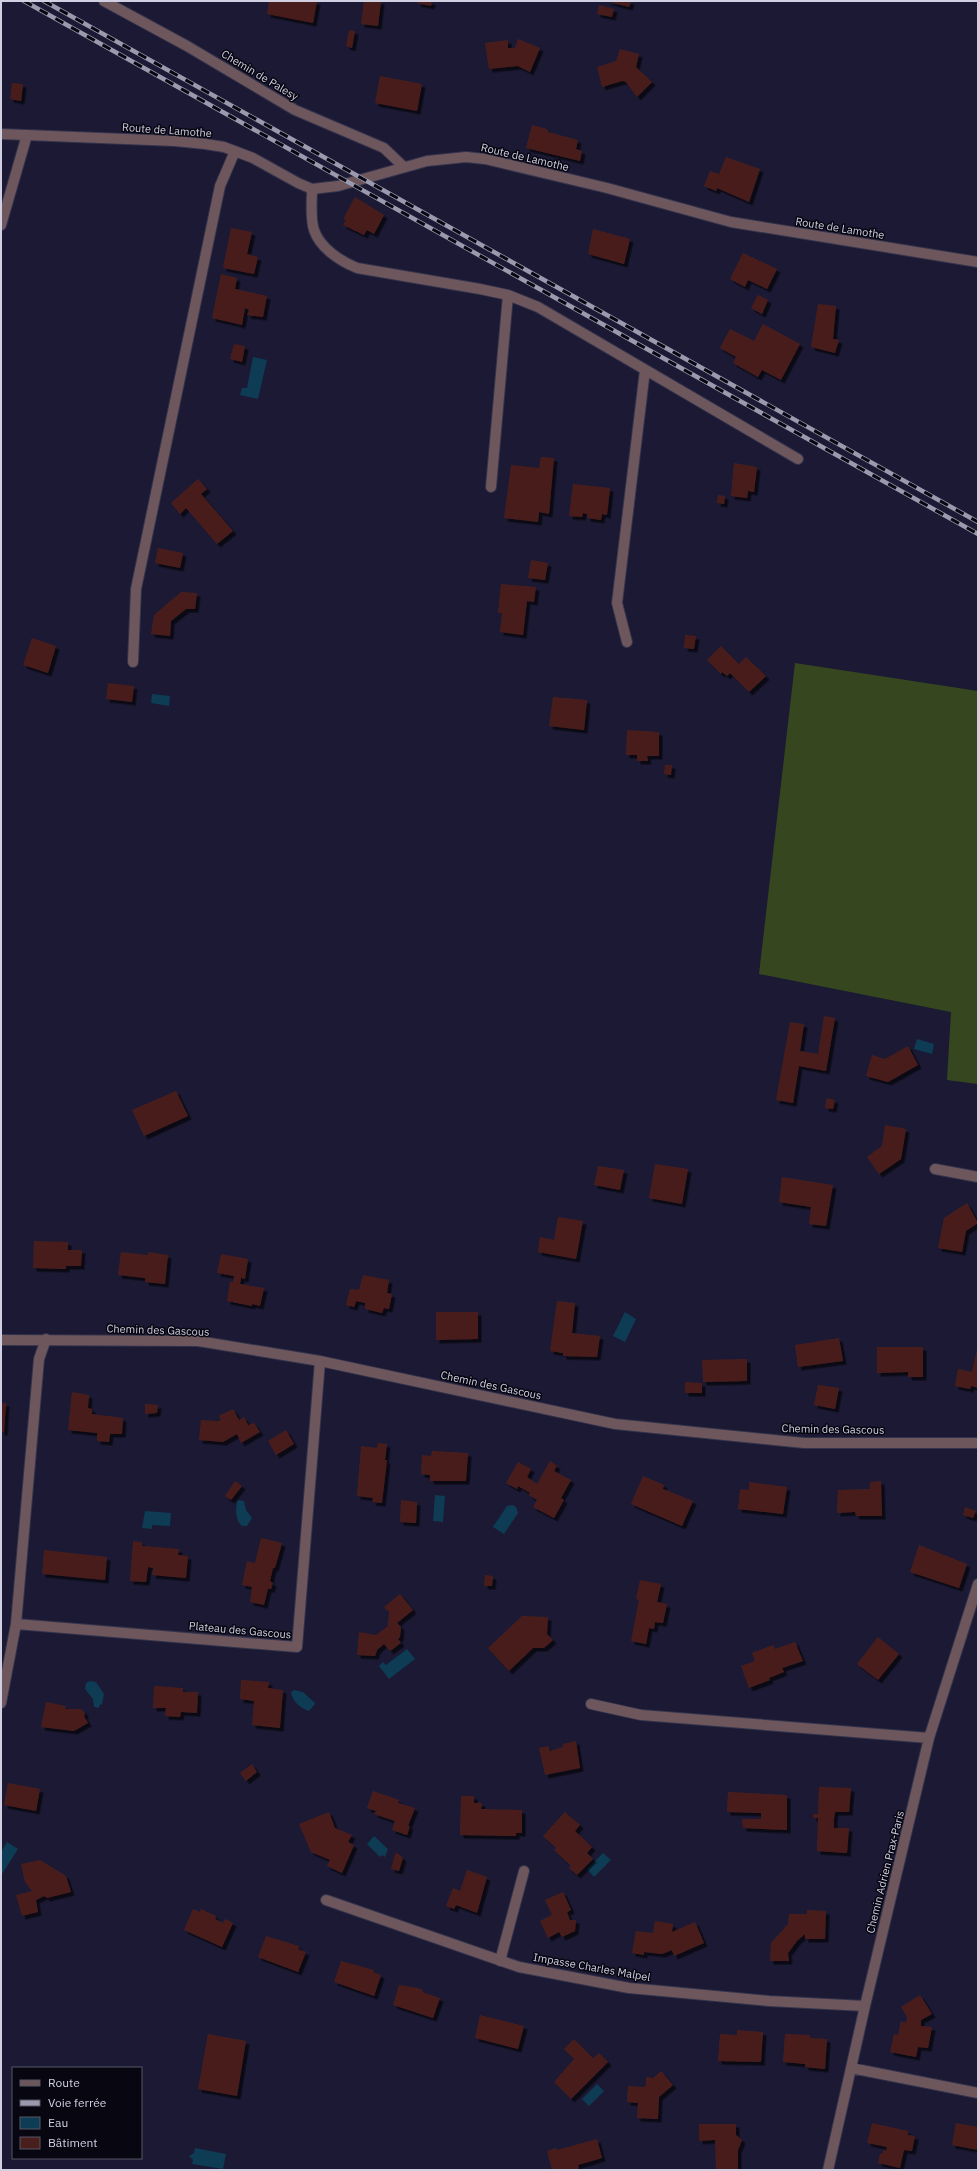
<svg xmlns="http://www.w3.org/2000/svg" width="979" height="2171" font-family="'IBM Plex Sans',sans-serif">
<defs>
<filter id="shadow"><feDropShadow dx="3.5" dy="3.5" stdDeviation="0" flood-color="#0009"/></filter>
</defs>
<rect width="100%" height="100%" fill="#1b1933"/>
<path fill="#364720" d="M795 663 978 691V1084L947 1080 951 1012 759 974Z"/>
<path fill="#0e3c55" d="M253 357 267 360 258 399 240 395 242 388H247Z
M152 694 170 696 169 706 151 703Z
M917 1039 934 1044 932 1054 914 1049Z
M625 1312 636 1319 625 1342 613 1336Z
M435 1495 445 1496 443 1522 433 1521Z
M238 1500 244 1501 246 1510 252 1518 247 1526H242C235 1521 235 1507 238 1500Z
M513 1505 516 1507 518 1513 504 1534 493 1527 507 1506Z
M145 1511 171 1513 170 1526 152 1525V1529L142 1528Z
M407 1649 415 1659 389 1679 379 1666 383 1662 386 1665Z
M90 1681 96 1682 104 1694 102 1705 100 1704 99 1708 94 1707 93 1699 85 1689 86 1683Z
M294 1690 303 1692 314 1702 315 1704 309 1711C300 1708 292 1701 291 1692Z
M374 1836 388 1849 385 1857 382 1855 380 1857 367 1844Z
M7 1842 18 1849 2 1874 1 1852Z
M603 1853 611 1860 594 1877 587 1869Z
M597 2084 604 2091 589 2106 582 2099Z
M195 2148 226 2154 223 2169 192 2164 193 2160 189 2156 194 2153Z"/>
<path fill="#491f1e" filter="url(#shadow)" d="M269 1H317L313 23 267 14Z
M364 1H381L378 26 361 24Z
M418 1H432L431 6 417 3Z
M606 1H631L629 7Z
M599 5 614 9 612 17 597 14Z
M349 30 355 31 352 48 346 46Z
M518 39 540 48 530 72 518 66 489 69 485 43 508 40V48H515Z
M620 49 639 54 636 67 652 82 637 97 626 82 622 81 602 87 597 67 616 61Z
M380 76 422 84 417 111 375 103Z
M12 83 23 84 21 101 10 99Z
M532 125 547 129 548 132 578 140 576 149 582 151 580 161 526 148Z
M726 157 760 169 749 202 717 188 716 191 704 186 710 171 719 174Z
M355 197 384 215 374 234 367 230 364 235 343 225 346 220 343 219Z
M231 228 252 232 247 254 258 257 254 274 223 268Z
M593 229 630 239 624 264 588 254Z
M743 253 777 269 767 289 748 280 745 287 730 279Z
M221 274 237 278 235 289 267 296 263 317 247 315 249 310 245 308 242 325 212 318Z
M758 295 768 300 762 314 751 308Z
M818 304 836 306 833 339 839 340 835 353 811 347Z
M763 324 800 344 781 380 762 370 758 377 733 363 736 357 720 348 730 329 754 341Z
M234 344 245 346 242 362 230 359Z
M541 457 554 458 549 514 539 512 538 522 504 518 511 465 539 468Z
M734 463 757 467 754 492 748 491 747 498 731 496Z
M198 479 207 489 201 494 233 531 217 544 186 508 180 514 171 503Z
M573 484 610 488 607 515 602 514 601 520 587 518V514L583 513 582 517 569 516Z
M718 495 725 496 724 504 717 503Z
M158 548 183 553 180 568 155 563Z
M531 560 548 563 545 580 528 578Z
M501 584 536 587 534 602 527 601 523 635 500 632 502 613H498Z
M181 592 197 593 195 609H186L171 621 170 636 151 634 154 615Z
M685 635 696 636 694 649 684 648Z
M32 638 56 646 48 673 23 665Z
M721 646 739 664 746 657 766 676 749 692 730 673 727 676 722 672 721 674 707 660Z
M108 683 134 686 132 702 106 699Z
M553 697 587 700 584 730 549 726Z
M627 730 659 732V756H647L648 761H637V755H626Z
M665 765H672L671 775 664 774Z
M824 1016 835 1018 826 1071 799 1066 793 1103 776 1100 790 1022 804 1024 800 1051 818 1054Z
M908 1046 918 1065 888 1082 866 1076 872 1055 885 1059Z
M176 1091 188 1116 144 1136 132 1110Z
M827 1098 835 1100 833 1109 825 1108Z
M885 1125 906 1129 901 1159 879 1174 867 1157 882 1146Z
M655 1164 688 1169 682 1204 649 1198Z
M598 1166 624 1170 620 1190 594 1185Z
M782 1177 833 1185 826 1226 809 1224 811 1207 779 1202Z
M967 1203 978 1223 966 1231 962 1252 938 1248 944 1218Z
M558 1217 583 1221 576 1259 538 1252 540 1237 554 1240Z
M34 1241 68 1242V1250H82L81 1266H66V1269L33 1268Z
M121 1252 148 1255V1252L168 1255 165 1284 145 1282V1278L118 1275Z
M221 1254 248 1259 245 1279 241 1278 240 1284 264 1288 260 1306 252 1304V1306L227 1301 230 1282H233L234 1276 217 1273Z
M363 1275 389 1280 387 1293 392 1294 389 1309 384 1308 382 1313 365 1309V1303L356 1301 354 1307 346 1305 350 1289 359 1290Z
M557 1301 575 1303 572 1333 600 1336 597 1357 563 1356V1353L550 1351Z
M436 1312H478V1339L436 1340Z
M839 1338 843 1361 798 1367 795 1345Z
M877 1347H923V1377H908V1372L877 1373Z
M977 1349 978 1388 971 1386 970 1389 955 1386 958 1369 972 1372Z
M747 1359V1381L703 1382 702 1360Z
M685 1382 702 1383V1393H685Z
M818 1385 839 1388 835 1409 814 1405Z
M72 1392 89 1395 88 1408 92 1409V1414L123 1418 122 1434H110L109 1442 97 1441V1433L68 1430Z
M1 1403H6L4 1432H1Z
M145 1404 158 1405 157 1413 145 1414Z
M233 1409 239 1420 244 1417 248 1425 254 1423 260 1432 241 1443 237 1434 223 1442 199 1440 201 1420 218 1421 221 1420 219 1416Z
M286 1430 294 1444 276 1455 268 1441Z
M378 1443 387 1444 385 1460H387L382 1503 372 1502 373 1498 357 1496 361 1446 377 1448Z
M432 1451 468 1453 466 1481H430V1475L421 1474 422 1455 431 1456Z
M550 1461 557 1466 554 1471 571 1480 561 1498 564 1500 554 1518 533 1507 537 1500 529 1495 530 1493 518 1486 517 1489 506 1483 518 1462 531 1469 527 1477 537 1484Z
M643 1476 664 1485 663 1489 693 1501 682 1526 631 1504Z
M235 1481 242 1486 231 1500 225 1496Z
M881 1481 882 1516H856L855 1512 837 1513 838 1490 870 1489V1482Z
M749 1482 787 1487 783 1514 738 1509 740 1489 749 1490Z
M401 1500 417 1502 416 1523 400 1522Z
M965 1507 976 1511 973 1518 963 1515Z
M261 1538 282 1543 275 1568H273L270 1581 273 1583 271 1589H268L264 1605 250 1602 252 1587 242 1585 247 1561 255 1563Z
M133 1541 142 1542V1546L179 1549 178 1555 188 1556 186 1578 152 1575 153 1568 148 1567 146 1582 130 1581Z
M919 1545 967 1564 959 1588 910 1572Z
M44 1550 107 1557 105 1580 42 1574Z
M485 1575 493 1576 492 1586H484Z
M640 1580 661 1584 657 1602 667 1604 663 1623 655 1622 654 1629 649 1628 646 1644 631 1641 639 1600 636 1599Z
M400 1594 413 1610 397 1623 401 1627 400 1637 398 1639 401 1643 390 1651 384 1644 377 1650 375 1656 357 1655 359 1632 376 1635 388 1626 389 1612 384 1607Z
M522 1616 548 1617 547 1634 553 1640 544 1648H533L509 1671 488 1648Z
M878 1637 899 1654 878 1680 857 1664Z
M795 1642 803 1661 782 1668 784 1672 769 1678 770 1680 749 1688 741 1666 755 1661 752 1653 773 1645 775 1649Z
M241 1680 269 1682 268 1688 283 1690 280 1728 252 1725 254 1701 240 1699Z
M154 1686 183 1688V1692H198L197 1713 181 1712 180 1717 165 1716 166 1708H153Z
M46 1702 66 1706 65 1709H81L85 1713 84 1716 88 1723 74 1731 41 1727Z
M576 1741 580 1768 545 1775 539 1748 548 1746 550 1751 563 1747V1744Z
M252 1764 257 1772 246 1781 240 1773Z
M8 1783 40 1789 36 1811 4 1805Z
M819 1787 851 1788 849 1812H835L834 1819V1828H849L847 1853 817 1851 818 1818H813V1814H818Z
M373 1791 399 1800 398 1803 415 1808 408 1826H410L407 1835 392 1830 395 1821 374 1814 376 1811 367 1808Z
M728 1792 787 1795V1830L743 1828 742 1819H761V1813L727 1812Z
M461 1796H474V1803H482L481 1809 522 1810V1833H516V1836L460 1835Z
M329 1812 335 1828 352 1835 348 1842 354 1845 342 1873 327 1866 330 1860 311 1852 299 1824Z
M565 1812 580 1825 575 1831 592 1847 587 1853 593 1859 577 1875 569 1868 571 1866 554 1850 556 1848 543 1836Z
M396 1852 403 1858 399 1871 391 1869Z
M40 1860 66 1876 71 1892 47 1898 44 1896 36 1900 38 1912 22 1916 16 1895 32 1891 25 1882 21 1864Z
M467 1870 487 1877 477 1913 456 1905 454 1909 446 1906 453 1888 460 1891Z
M563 1892 571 1910 567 1912 570 1920H576L575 1931 562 1937 559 1932 548 1938 540 1921 552 1915 545 1900Z
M193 1909 200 1912 201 1909 216 1916 215 1919 223 1923 225 1919 233 1923 222 1947 184 1930Z
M807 1910 826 1911 825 1939H805V1934L797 1941 788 1953 789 1961H770L771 1943 788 1924 789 1914H807Z
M655 1921 673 1924 672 1932 695 1922 704 1943 674 1956 672 1950 662 1954 644 1952V1955L632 1953 636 1931 653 1933Z
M266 1936 299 1946 298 1949 306 1952 298 1972 258 1957Z
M341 1961 374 1970 373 1972 381 1975 374 1996 334 1982Z
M399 1985 418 1988 423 1990 422 1992 440 1998 433 2018 393 2005Z
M920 1995 932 2014 921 2020V2026L932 2027 928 2048 918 2047 916 2057 890 2052 894 2034 898 2035 901 2021 906 2023 907 2017 901 2007Z
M480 2015 524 2026 518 2049 475 2038Z
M737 2030 763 2032 761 2062 718 2061 720 2034 737 2035Z
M208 2034 246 2041 237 2096 198 2089Z
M785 2034 810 2035V2038L827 2039 825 2069 805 2067V2064L783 2062Z
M574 2039 593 2058 599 2053 608 2062 571 2099 554 2082 574 2059 564 2049Z
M661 2071 673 2085 659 2097 658 2119 637 2118 638 2103 627 2102 628 2086 643 2087 646 2086V2077L653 2078Z
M872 2123 908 2131V2135L915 2136 912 2151 904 2150 900 2168 878 2163 880 2154H882L883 2150 886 2151 887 2147 867 2143Z
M956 2123 978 2127V2150L952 2145Z
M699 2124H736V2135L742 2140 738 2150V2170H716L715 2140 699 2141Z
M597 2139 602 2158 578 2165 579 2170H552L547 2151 556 2148 557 2150Z"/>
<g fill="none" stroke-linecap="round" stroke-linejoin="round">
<g stroke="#34334c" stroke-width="12">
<path id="minor" d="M104 1 187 46 295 110 384 148 404 167
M1 134 175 141 205 144 224 147 253 158 298 183 312 189 338 186 427 161 466 157 485 159 607 188 731 222 978 262
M312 189C312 202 310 218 314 230 320 248 340 261 357 268L480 289 508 295 538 307 798 459
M1 225 27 135
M491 487 508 295
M627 642 617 603 645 370
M133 662 136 589 220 186 235 151
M935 1169 978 1177
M1 1340 198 1341 320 1361 615 1424 804 1443H978
M16 1624 297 1647 320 1361
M1 1703 16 1624 39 1359 46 1339
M591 1704 641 1715 929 1738
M326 1900 519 1967 629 1988 769 2001 865 2006
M500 1961 524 1871
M851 2068 978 2093
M828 2170 865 2006 929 1738 978 1584"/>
</g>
<use href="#minor" stroke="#6d575d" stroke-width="10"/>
<g stroke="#9a99ae" stroke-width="4.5">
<path id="rail" d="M24 1 978 534
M44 1 978 522"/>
</g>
<use href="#rail" stroke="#070611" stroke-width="3" stroke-dasharray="9" stroke-linecap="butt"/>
</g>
<g text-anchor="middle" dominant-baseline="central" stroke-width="3" stroke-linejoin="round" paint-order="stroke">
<g font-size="11" fill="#d0d0e2" stroke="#070611">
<text transform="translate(260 75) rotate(31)">Chemin de Palesy</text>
<text transform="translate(167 130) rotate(4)">Route de Lamothe</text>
<text transform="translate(525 157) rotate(13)">Route de Lamothe</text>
<text transform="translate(840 228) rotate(9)">Route de Lamothe</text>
<text transform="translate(158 1330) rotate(2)">Chemin des Gascous</text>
<text transform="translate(491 1385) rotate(12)">Chemin des Gascous</text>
<text transform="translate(833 1429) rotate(1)">Chemin des Gascous</text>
<text transform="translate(240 1630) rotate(5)">Plateau des Gascous</text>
<text transform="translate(885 1872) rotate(-76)">Chemin Adrien Prax-Paris</text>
<text transform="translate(592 1967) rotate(10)">Impasse Charles Malpel</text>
</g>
</g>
<rect width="979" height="2171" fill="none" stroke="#d0d0e2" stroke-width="4"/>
<rect x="12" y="2067" width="130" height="92" fill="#070611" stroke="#575765"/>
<rect x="20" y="2080" width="20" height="6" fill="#6d575d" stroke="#575765"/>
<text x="48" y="2087" font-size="12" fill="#d0d0e2">Route</text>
<rect x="20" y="2100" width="20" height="6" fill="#9a99ae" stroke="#575765"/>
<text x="48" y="2107" font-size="12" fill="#d0d0e2">Voie ferrée</text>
<rect x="20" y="2117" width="20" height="12" fill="#0e3c55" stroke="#575765"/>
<text x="48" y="2127" font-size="12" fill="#d0d0e2">Eau</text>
<rect x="20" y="2137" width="20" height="12" fill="#491f1e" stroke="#575765"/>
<text x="48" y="2147" font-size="12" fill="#d0d0e2">Bâtiment</text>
</svg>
